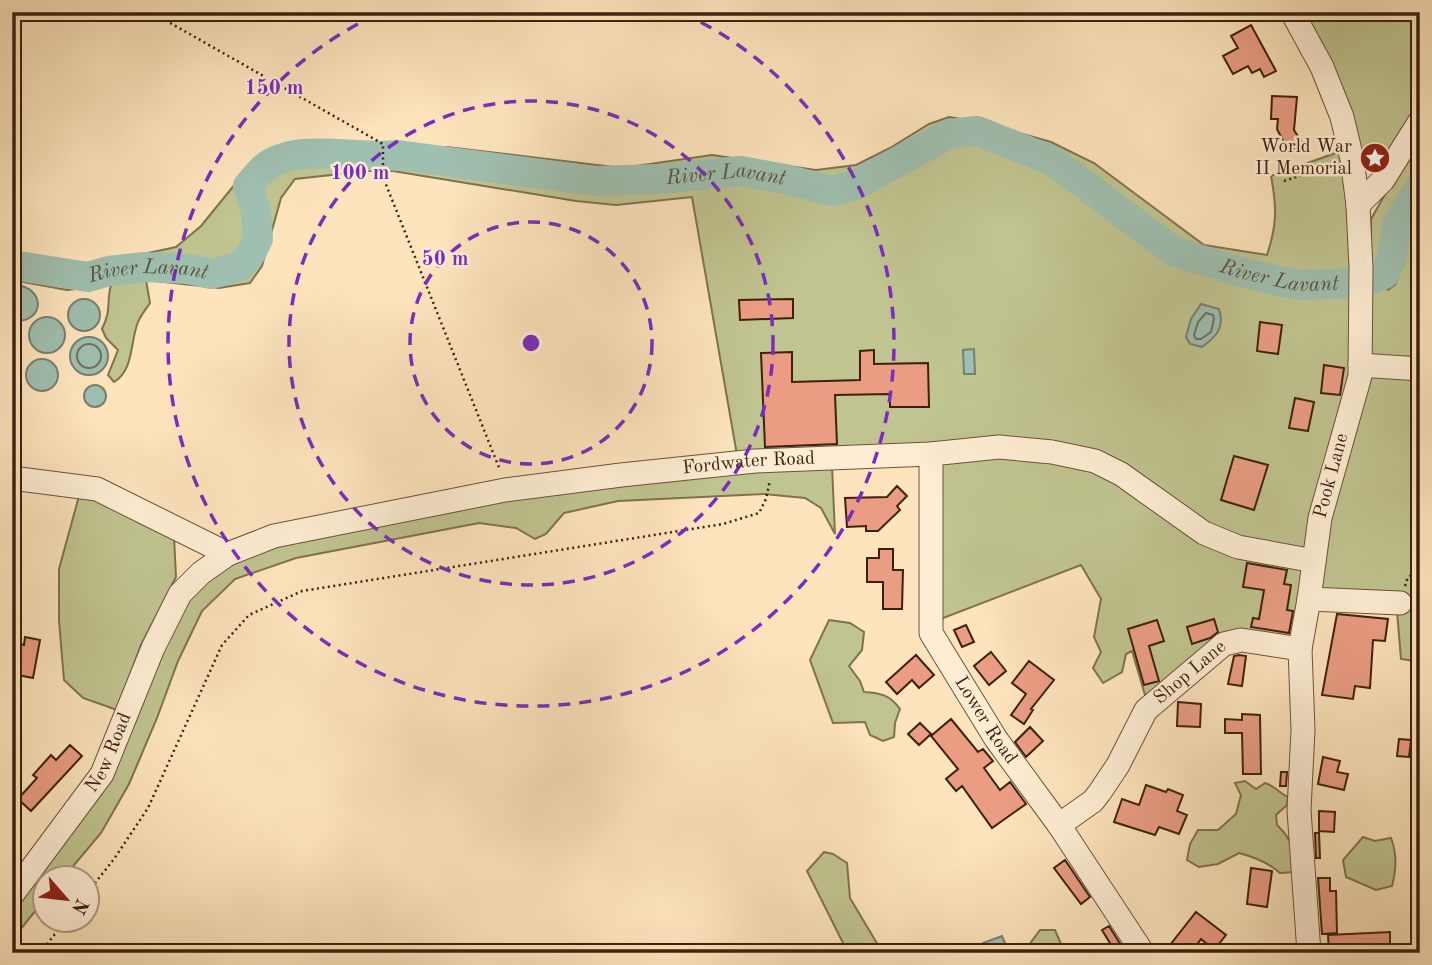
<svg xmlns="http://www.w3.org/2000/svg" width="1432" height="965" font-family="'Old Standard TT',serif">
<rect width="100%" height="100%" fill="#fde4bd"/>
<filter id="stains"><feTurbulence type="fractalNoise" baseFrequency=".00286" numOctaves="4"/><feColorMatrix values="0 0 0 0 .2 0 0 0 0 .09 0 0 0 0 .02 0 0 0 .5 -.17"/></filter>
<radialGradient id="worn" r=".72"><stop offset=".6" stop-color="#630" stop-opacity="0"/><stop offset="1" stop-color="#630" stop-opacity=".3"/></radialGradient>
<path fill="#c0c490" stroke="#7f724f" stroke-width="2" d="M1300 12H1420V102L1395 145 1374 167 1362 162Z
M949 117 988 124 1051 142 1094 163 1204 245 1267 255C1277 225 1277 207 1271 176L1344 150 1356 376 1297 646 1241 638 1148 705 1132 651 1126 654 1122 672 1103 683 1093 668 1101 652 1094 637 1101 599 1081 565 925 625 921 458 737 455 692 197 616 205 576 201 393 171H368L295 179 281 198 262 266 250 283 219 288 146 280 150 303C146 309 141 315 138 322 130 342 134 370 114 382L108 375 118 350 106 338 102 329C112 309 106 303 111 285L67 290 12 280V256L87 266 176 247 201 226 240 178 259 160 298 146 396 150 447 147 622 168 712 155 816 170 856 165 890 148 929 124Z
M1420 133V662L1401 659 1396 599 1316 592 1370 314 1371 219Z
M832 465 835 534 821 508 805 498 764 494 618 501 564 513 546 534 535 539 516 528 479 523 296 558 235 579 202 611 178 661 157 718 129 784 101 833 64 877 46 878 45 899 12 940V908L111 777 142 706 161 652 186 598 234 558 272 544 509 500 624 482Z
M79 496 98 500 174 536 176 577 141 645 117 710 83 698 64 680 59 621V569Z
M829 620 850 623 864 632 862 650 849 666 860 681 864 692C881 693 890 695 900 709L895 723 894 737 883 741 870 735 865 722 833 723 810 660Z
M1245 781 1256 789 1265 783C1275 786 1279 793 1288 797L1287 805 1276 815 1277 825C1294 841 1293 850 1293 872L1280 873C1268 862 1254 857 1239 853L1218 864 1199 867 1187 860 1190 844 1198 830H1218L1236 814 1241 795 1235 783Z
M1363 837 1375 841 1391 838C1397 853 1396 871 1392 886L1376 890 1346 877 1343 860Z
M824 852 833 854 847 863 850 898 878 945 879 953H848L807 871Z
M1040 930H1055L1065 953H1023Z"/>
<path fill="#9fbfb0" stroke="#787f6f" stroke-width="2" d="M1420 167V200L1410 212 1403 230 1397 279 1395 285 1388 290 1382 285 1384 223 1402 191Z
M22 286C47 294 41 323 14 321L12 287Z
M68 315a16 16 0 1 1 32 0a16 16 0 1 1-32 0Z
M1201 304 1219 309C1225 328 1216 337 1202 347L1190 344 1186 337 1191 319Z
M29 335a18 18 0 1 1 36 0a18 18 0 1 1-36 0Z
M70 356a19 19 0 1 1 38 0a19 19 0 1 1-38 0Z
M974 349 975 374H964L963 350Z
M26 375a16 16 0 1 1 32 0a16 16 0 1 1-32 0Z
M84 396a11 11 0 1 1 22 0a11 11 0 1 1-22 0Z
M1002 936 1009 953H987L983 943Z"/>
<g fill="none" stroke-linecap="round" stroke-linejoin="round">
<path stroke="#6e705f" stroke-width="2" d="M1206 313 1213 315 1214 319 1211 332 1201 339H1196L1194 335 1198 322Z
M77 356a12 12 0 1 1 24 0a12 12 0 1 1-24 0Z"/>
<path stroke="#9fbfb0" stroke-width="30" id="s1" d="M12 265 88 277 109 271 144 267 188 269 211 274 239 267 251 253 258 239 256 211 248 186C253 180 258 174 263 169 295 141 359 160 398 155L595 181 659 179 741 171 785 179 832 191 857 184 949 134 977 131 1053 161 1173 251 1240 272 1297 285 1361 283 1384 274 1391 260 1398 223 1420 188"/>
</g>
<path fill="#eb9d84" stroke="#3e200e" stroke-width="2" d="M1251 25 1276 71 1264 77 1260 69 1252 73 1248 66 1233 74 1223 56 1238 48 1231 36Z
M1272 96 1297 97 1294 130 1302 143 1289 152 1277 129 1278 119H1271Z
M793 299V318L740 320 739 300Z
M1260 322 1282 325 1278 354 1257 351Z
M874 350V364L928 363 929 407H890V394L835 395 837 444 765 447 761 353 792 352V382L860 380V351Z
M1324 365 1344 368 1340 395 1321 393Z
M1295 398 1314 402 1308 431 1289 428Z
M1234 456 1268 465 1254 510 1221 500Z
M897 486 907 496 897 506 900 510 878 531H866V526L847 527 845 498 887 497Z
M879 549H893V570H903L902 609H883V582H867V558H879Z
M1247 563 1287 570 1284 584 1291 585 1287 610 1293 611 1289 633 1251 627 1253 618 1259 619 1264 590 1243 587Z
M1337 614 1388 619 1385 641 1373 640 1370 688 1355 686 1353 699 1322 695Z
M1214 619 1218 632 1210 638 1192 644 1187 627Z
M1157 620 1164 641 1149 646 1159 681 1144 685 1128 629Z
M966 625 974 642 962 647 954 630Z
M25 637 40 640 33 678 12 674V642L24 645Z
M991 652 1006 671 989 685 974 666Z
M916 655 934 675 919 688 912 680 897 694 886 682Z
M1239 655 1246 656 1242 686 1228 684 1234 656Z
M1029 661 1054 680 1031 709 1033 710 1024 724 1011 715 1026 694 1012 683Z
M1178 702 1201 704 1200 727 1177 726Z
M1242 714 1260 715 1261 774H1243L1242 733H1225V719L1242 720Z
M951 719 978 752 983 749 993 761 984 768 1000 790 1010 782 1026 804 992 828 962 786 956 791 946 779 958 769 931 736Z
M920 723 931 734 919 745 908 734Z
M1030 727 1043 741 1026 757 1015 742Z
M1399 739 1411 740 1409 757 1397 756Z
M70 745 82 756 31 811 18 799 37 778 33 775 51 755 56 760Z
M1323 757 1340 761 1337 772 1348 774 1344 790 1318 784Z
M1281 772H1287L1286 786H1280Z
M1146 785 1166 792 1168 789 1183 795 1177 811 1187 815 1179 834 1159 827 1155 835 1114 822 1122 799 1139 805Z
M1319 811 1335 812 1334 832 1319 831Z
M1315 833H1319L1320 858H1316Z
M1065 860 1090 897 1081 904 1054 868Z
M1251 868 1272 871 1267 907 1247 904Z
M1318 878H1330V891H1336L1337 933 1322 934Z
M1196 912 1226 935 1214 950 1201 939 1191 953H1180L1170 945Z
M1109 926 1126 953H1116L1102 930Z
M1390 932V948L1355 950V953H1329L1328 935Z"/>
<g fill="none" stroke-linecap="round" stroke-linejoin="round">
<g stroke="#6e513a" stroke-width="25">
<g id="minor">
<path d="M1292 12 1322 67 1342 117 1352 159 1358 205 1361 268 1360 376 1320 518 1309 599 1300 649 1303 730 1299 810 1309 953"/>
<path d="M1358 205 1383 180 1420 121"/>
<path d="M1360 365 1420 369"/>
<path id="s2" d="M931 454V633L996 739 1059 825 1143 953"/>
<path d="M12 478 97 489 228 554"/>
<path d="M1309 599 1400 603"/>
<path id="s3" d="M1059 825 1093 801 1100 792 1118 765 1146 710 1224 644 1241 640 1300 649"/>
<path id="s4" d="M12 895 102 774 153 648 180 594 201 573 228 554 274 536 505 490 621 475 755 461 931 454 999 447 1052 452 1095 461 1121 474 1204 533 1238 547 1314 561"/>
</g>
</g>
<path stroke="#3e200e" stroke-width="2.5" stroke-dasharray="2 3.5" stroke-linecap="butt" d="M151 12 383 144V177L500 470
M1284 181 1332 165
M1405 586 1408 577 1420 571
M88 892 114 859 148 808 222 645 249 615 302 591 723 524 759 513 766 499 770 480
M40 953 66 920"/>
<use href="#minor" stroke="#feedd4" stroke-width="23"/>
</g>
<g fill="none" stroke="#7b2cbf" stroke-width="3.5" stroke-dasharray="12 9">
<circle cx="531" cy="343" r="121"/>
<circle cx="531" cy="343" r="242"/>
<path d="M682 13A363 363 0 1 1 380 13"/>
</g>
<defs>
<g id="sight-disc" transform="scale(1.575)"><circle r="9.5" fill="#8f2418" stroke="#feedd4"/><path d="M0-6L1.8-2.2L6-1.7L2.9 1.2L3.7 5.4L0 3.3L-3.7 5.4L-2.9 1.2L-6-1.7L-1.8-2.2Z" fill="#fff"/></g>
</defs>
<g fill-rule="evenodd">
<use href="#sight-disc" x="1375" y="158"/>
</g>
<g text-anchor="middle" dominant-baseline="central" stroke-width="5" stroke-linejoin="round" paint-order="stroke">
<g font-size="19" fill="#3e200e" stroke="#feedd4" text-anchor="end">
<text x="1352" y="147">World War<tspan x="1352" dy="22">II Memorial</tspan></text>
</g>
<g font-size="19" fill="#3e200e" stroke="#feedd4">
<text stroke="none"><textPath href="#s4" startOffset="940">Fordwater Road</textPath></text>
<text transform="translate(1332 476) rotate(-75)">Pook Lane</text>
<text stroke="none"><textPath href="#s3" startOffset="205">Shop Lane</textPath></text>
<text stroke="none"><textPath href="#s2" startOffset="282">Lower Road</textPath></text>
<text stroke="none"><textPath href="#s4" startOffset="173">New Road</textPath></text>
</g>
<g font-size="21" font-style="italic" fill="#5b503f" stroke="#feedd4">
<text stroke="none"><textPath href="#s1" startOffset="810">River Lavant</textPath></text>
<text stroke="none"><textPath href="#s1" startOffset="1419">River Lavant</textPath></text>
<text stroke="none"><textPath href="#s1" startOffset="138">River Lavant</textPath></text>
</g>
</g>
<circle cx="531" cy="343" r="10" fill="#7b2cbf" stroke="#feedd4" stroke-width="3.5"/>
<g font-size="21" text-anchor="middle" font-weight="bold" fill="#7b2cbf" stroke="#feedd4" stroke-width="5" stroke-linejoin="round" paint-order="stroke">
<text x="274" y="94">150 m</text>
<text x="360" y="179">100 m</text>
<text x="445" y="265">50 m</text>
</g>
<rect width="1432" height="965" fill="none" stroke="#fde4bd" stroke-width="42"/>
<rect x="14" y="14" width="1404" height="937" fill="none" stroke="#3e200e" stroke-width="3.5"/>
<rect x="21" y="21" width="1390" height="923" fill="none" stroke="#3e200e" stroke-width="2"/>
<g transform="translate(66 899) rotate(118)"><circle r="33" fill="#feedd4" stroke="#b19b85" stroke-width="2"/>
<path d="M0-5L12 26L0 18L-12 26Z" fill="#8f2418"/>
<text y="-10" font-size="19" font-weight="bold" text-anchor="middle" fill="#3e200e">N</text>
</g>
<rect width="100%" height="100%" filter="url(#stains)"/>
<rect width="100%" height="100%" fill="url(#worn)"/>
</svg>
